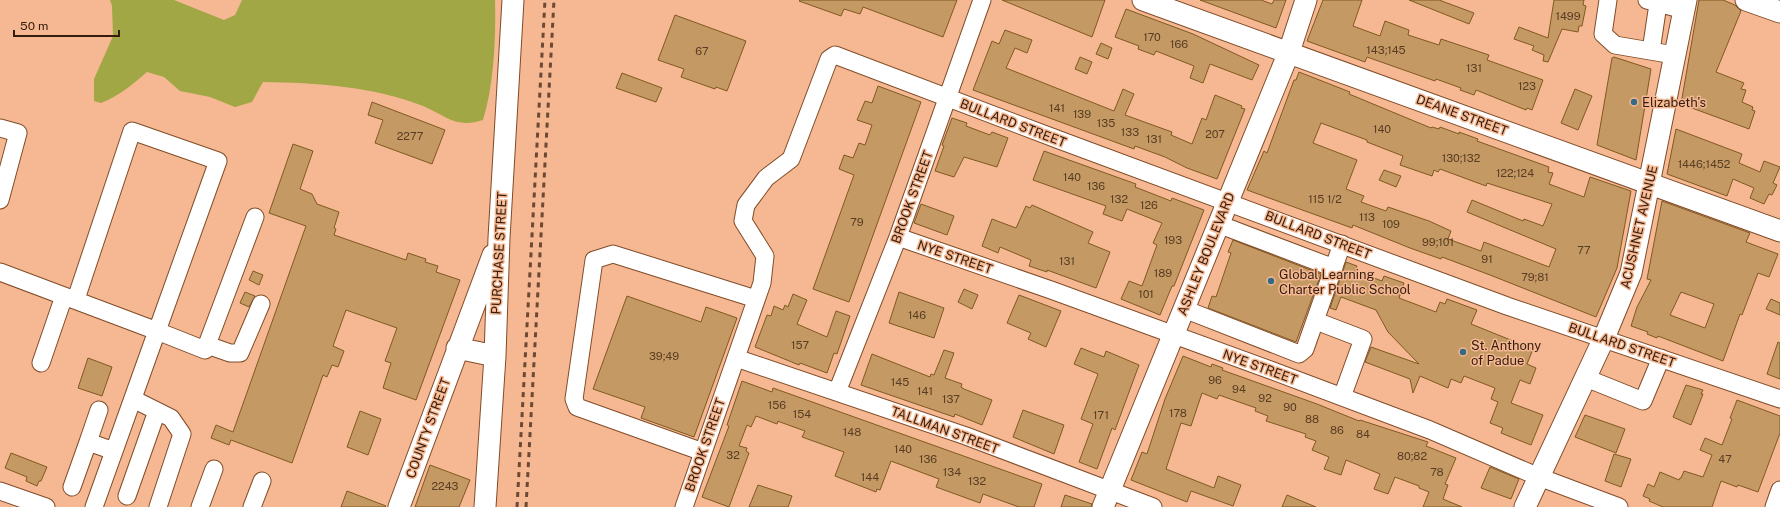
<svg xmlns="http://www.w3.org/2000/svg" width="1780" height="507" font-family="'Public Sans',sans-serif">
<rect width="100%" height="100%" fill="#f6b892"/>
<path fill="#a1a744" d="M110 0H174L224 20 235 15 242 0H495C496 37 494 85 483 120 456 129 447 116 423 106 372 86 317 83 263 82L252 102 235 107 210 97 180 91 164 77 147 72C132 85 119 96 101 103L94 101V79L113 36 112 6Z"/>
<path fill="#c49963" stroke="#805921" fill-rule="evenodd" d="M800 0H957L943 37 863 7 860 14 844 9 841 16 799 1Z
M1002 0H1105L1092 37Z
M1200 0H1261L1272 4 1274 0H1286L1276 28Z
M1323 0H1362L1353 26 1380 36 1385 21 1409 30 1408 35 1439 45 1441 39 1489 55 1487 60 1543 80 1532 110 1527 108 1526 110 1476 90 1474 95 1460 90 1461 88 1436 79 1435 81 1367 57 1365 62 1307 41Z
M1409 0H1439L1474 13 1469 24Z
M1554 0H1584L1583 5 1586 6 1582 26H1579L1578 32 1562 29 1548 62 1543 61 1544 55 1532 50 1534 46 1514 39 1519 27 1548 38Z
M1699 0H1723L1735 5 1741 11 1716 72 1744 83 1741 89 1746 90 1742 102 1753 107 1752 110 1755 111 1749 129 1681 104Z
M1126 9 1193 34 1259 65 1252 80 1210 64 1203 83 1190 78 1194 66 1156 51 1154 55 1138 49 1139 46 1115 37Z
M675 15 746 41 727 91 716 87 715 89 681 77 684 69 658 60Z
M1005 30 1032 40 1027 53 1015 48 1006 68 1114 111 1123 89 1134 94 1125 115 1172 132 1171 135 1192 144 1202 118 1206 120 1215 95 1242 106 1241 108 1245 109 1217 179 1187 168 1165 157 1135 146 1134 149 973 90 992 41 999 44Z
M1101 43 1112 48 1108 59 1096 54Z
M1080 57 1092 62 1087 74 1075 69Z
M1614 57 1651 69 1636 160 1597 145 1612 58Z
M1299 72 1350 92 1349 94 1431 128 1432 127 1439 129 1440 127 1459 134V132L1478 139 1477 141 1549 167 1548 172 1553 173 1549 184 1584 197 1590 177 1631 191 1617 268 1596 317 1490 275 1442 257 1441 259 1410 248 1353 225 1352 228 1247 190 1264 151 1267 153 1294 80H1296ZM1321 123 1367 140V142L1403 156 1400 165 1432 176 1434 170 1438 172 1440 169 1486 186 1487 183 1552 204 1543 226 1524 219 1523 221 1472 200 1467 212 1556 249 1549 267 1484 242 1481 251 1448 239 1451 231 1429 221 1388 207 1386 211 1361 202 1364 196 1346 189 1357 160 1313 143Z
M622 73 662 88 656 102 616 88Z
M878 86 921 102 849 302 813 289 854 175 839 169 844 155 853 158 859 143 865 145 872 125 857 120 865 101 872 103Z
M1575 89 1592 96 1578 130 1561 123Z
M372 102 445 130 432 164 375 143 383 120 368 115Z
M952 118 967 123 966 126 990 135 992 132 1008 138 997 167 964 157 954 177 935 171 944 146 942 145Z
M1676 129 1742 154 1739 163 1760 172 1764 161 1780 167 1773 183 1777 185 1772 195 1769 194 1764 204 1750 198 1754 188 1733 179 1727 196 1667 174Z
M293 144 313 151 300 189 312 194 317 204 339 212 334 228 336 229 334 235 406 260 408 253 426 259 425 262 438 266 436 272 460 280 416 400 383 388 391 363 385 361 397 328 346 310 333 346 344 351 338 367 332 365 327 377 323 375 292 463 231 440 229 445 211 438 216 425 233 432 306 226 269 213Z
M1044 151 1136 184 1135 187 1171 201 1172 198 1204 210 1174 286H1172L1160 315 1121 299 1129 281 1142 286 1157 245 1153 243 1162 223 1127 209 1122 221 1103 214 1106 206 1033 180Z
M1384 170 1401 176 1396 187 1379 180Z
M1662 201 1750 233 1746 242 1778 254 1769 277 1758 273 1742 315 1740 314 1723 361 1658 336 1657 338 1647 334 1648 332 1631 326 1637 307 1651 280 1647 279ZM1681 292 1714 304 1705 328 1670 315Z
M921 204 954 216 947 235 914 223Z
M1032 205 1093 232 1088 243 1110 252 1096 288 1047 270V272L1029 266 1031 260 1000 247 998 253 982 246 992 219 1016 228 1026 206 1030 208Z
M1233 240 1321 274 1296 342 1208 308 1212 296 1216 297 1231 253 1228 252Z
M1346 262 1357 266 1355 271 1382 281 1384 276 1404 283 1399 298 1436 312 1440 302 1445 304 1447 299 1477 310 1471 324 1533 349 1527 364 1536 368 1530 384 1520 380 1511 403 1543 415 1531 445 1501 433 1503 428 1490 423 1498 402 1491 399 1495 388 1464 376 1461 383 1451 379 1448 388 1420 376 1413 393 1410 379 1365 362 1371 347 1419 364 1388 332 1376 310 1341 297 1336 310 1330 308Z
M253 271 263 275 259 285 249 280Z
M964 289 978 295 972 309 958 302Z
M245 292 255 296 249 307 240 303Z
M899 292 944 308 934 338 889 323Z
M793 294 807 300 797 324 827 337 836 311 850 316 837 354 834 353 827 373 800 363 799 365 755 347 767 315 771 316 774 306 783 310 785 305 788 307Z
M1019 295 1061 311 1046 347 1028 339 1031 333 1007 323Z
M627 296 701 322 706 307 737 318 694 437 641 418 645 407 593 389Z
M1771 299 1780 303V315L1766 309Z
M1778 342 1780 343V379L1767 374Z
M1081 348 1104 357 1106 351 1139 365 1115 430 1112 428 1097 469 1079 462 1093 424 1081 419 1098 374 1074 364Z
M944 350 954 353 945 378 962 384 961 387 964 389 992 400 982 425 955 414 954 417 861 385 872 354 930 377 931 374 934 375Z
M1183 356 1211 367 1212 364 1223 368 1222 370 1317 404 1359 421 1360 420 1428 442 1426 446 1456 458 1445 484 1448 485 1443 499 1462 507H1423L1429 492 1419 488V486L1395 477 1388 494 1374 489 1380 474 1346 460 1341 475 1324 469 1329 457 1312 450 1316 441 1305 437 1306 434 1266 421 1268 416 1255 411 1256 408 1219 395 1217 399 1202 393 1191 426 1181 423 1166 469 1214 488 1218 476 1241 485 1233 506 1191 491 1187 502 1131 480 1142 452 1147 454 1165 399Z
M88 358 112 367 102 396 78 388Z
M742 381 772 392 773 388 1042 484 1034 507H1019L983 494 980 503 936 487 939 479 891 461 880 490 877 489 876 492 835 476 844 452 802 437 805 431 780 422 778 421 777 424 756 416 751 427 747 425 739 446 747 448 746 451 749 453 729 507 702 497 729 426 727 425Z
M1686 385 1703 390 1701 394H1703L1691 425 1673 417Z
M1737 400 1780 416V433L1758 492 1738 485 1737 487 1721 481 1712 507H1663L1649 501 1650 499 1643 496 1648 484 1654 487 1660 472 1679 480 1680 478H1681L1684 471 1703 477 1712 455 1700 450 1705 438 1722 445 1732 419 1730 418Z
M1023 410 1064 425 1054 454 1013 437Z
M360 411 381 419 368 455 347 447Z
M1585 415 1625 429 1616 453 1575 437Z
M11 453 47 467 41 481H39L37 486 26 481 27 477 5 468Z
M1614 454 1631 459 1621 487 1605 481Z
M430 465 470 480 459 507H415Z
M1490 467 1519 479 1511 499 1481 488Z
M758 485 792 496 788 507H749Z
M347 491 386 506 385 507H341Z
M1065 495 1092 504 1091 507H1061Z
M1287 495 1316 507H1282Z"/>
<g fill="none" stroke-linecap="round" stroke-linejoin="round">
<g stroke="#814c28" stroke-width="19">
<path id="minor" d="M1608 0 1603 34 1615 45 1674 55
M1647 0 1684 10
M1651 51 1658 4
M0 128 18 133 0 200
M1218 224 1334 268
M898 237 1051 290 1273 371 1430 430 1539 477 1619 507
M0 272 157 331 94 507
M76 299 132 131 218 161 157 331 205 350 255 217
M1184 309 1299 354 1305 349 1342 244
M1316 321 1363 339 1342 397
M207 345 230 353H240L261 304
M736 358 966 436 1153 507
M41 363 64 296
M1586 378 1643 401 1661 358
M837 392 898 237 982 0
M133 399 171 418 182 434 158 507
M99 410 88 442 114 451
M703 452 577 407 574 399 594 260 613 254 756 299
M72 487 88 442
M0 491 46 507
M127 496 157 411
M200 507 214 469
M252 507 262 481
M684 507 762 283 765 256 743 221 746 205 766 178 791 159 829 59 835 55 1062 141 1507 306 1780 399
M1774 507 1780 490"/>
</g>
<g stroke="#814c28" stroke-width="23">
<path id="major" d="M1143 0 1780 231
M1746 0 1780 12
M457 348 495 356
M399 507 493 255
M485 507 495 356 499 238 513 0
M1103 507 1289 52 1306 0
M1525 507 1604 338 1631 273 1686 0"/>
</g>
<use href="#minor" stroke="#fff" stroke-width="17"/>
<use href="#major" stroke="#fff" stroke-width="21"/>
<path stroke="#6c4934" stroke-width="3" stroke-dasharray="5 5" stroke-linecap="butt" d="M517 507 545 0
M526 507 554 0"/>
</g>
<g fill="#346a85" stroke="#f6b892" stroke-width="1.5">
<circle cx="1634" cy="102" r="4"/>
<circle cx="1271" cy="281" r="4"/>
<circle cx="1463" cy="352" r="4"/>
</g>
<g text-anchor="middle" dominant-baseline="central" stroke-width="3" stroke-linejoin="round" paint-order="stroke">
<g font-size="11" fill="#583c23">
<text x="1568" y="16">1499</text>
<text x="1152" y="37">170</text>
<text x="1179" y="44">166</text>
<text x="1386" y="50">143;145</text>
<text x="702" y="51">67</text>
<text x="1474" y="68">131</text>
<text x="1527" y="86">123</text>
<text x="1057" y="108">141</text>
<text x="1082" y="114">139</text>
<text x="1106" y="123">135</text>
<text x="1382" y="129">140</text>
<text x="1130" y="132">133</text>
<text x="1215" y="134">207</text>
<text x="410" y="136">2277</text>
<text x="1154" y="139">131</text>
<text x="1461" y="158">130;132</text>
<text x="1704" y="164">1446;1452</text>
<text x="1515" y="173">122;124</text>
<text x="1072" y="177">140</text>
<text x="1096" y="186">136</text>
<text x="1119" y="199">132</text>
<text x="1325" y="199">115 1/2</text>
<text x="1149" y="205">126</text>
<text x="1367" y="217">113</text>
<text x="857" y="222">79</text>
<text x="1391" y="224">109</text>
<text x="1173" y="240">193</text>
<text x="1438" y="242">99;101</text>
<text x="1584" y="250">77</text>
<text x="1487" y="259">91</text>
<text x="1067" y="261">131</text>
<text x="1163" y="273">189</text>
<text x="1535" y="277">79;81</text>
<text x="1146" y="294">101</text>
<text x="917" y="315">146</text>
<text x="800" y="345">157</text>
<text x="664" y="356">39;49</text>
<text x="1215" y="380">96</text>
<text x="900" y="382">145</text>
<text x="1239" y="389">94</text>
<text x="925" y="391">141</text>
<text x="1265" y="398">92</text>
<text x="951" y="399">137</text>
<text x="777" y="405">156</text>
<text x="1290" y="407">90</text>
<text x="1178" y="413">178</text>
<text x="802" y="414">154</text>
<text x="1101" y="415">171</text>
<text x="1312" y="419">88</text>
<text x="1337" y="430">86</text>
<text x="852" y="432">148</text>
<text x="1363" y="434">84</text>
<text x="903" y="449">140</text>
<text x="733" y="455">32</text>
<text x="1412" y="456">80;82</text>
<text x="928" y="459">136</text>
<text x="1725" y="459">47</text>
<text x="952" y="472">134</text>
<text x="1437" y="472">78</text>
<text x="870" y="477">144</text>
<text x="977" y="481">132</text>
<text x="445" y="486">2243</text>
</g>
<g font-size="13" fill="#341d0e" stroke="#f6b892" text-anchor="start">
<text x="1642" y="102">Elizabeth's</text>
<text x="1279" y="274">Global Learning<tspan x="1279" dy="15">Charter Public School</tspan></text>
<text x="1471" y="345">St. Anthony<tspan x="1471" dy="15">of Padue</tspan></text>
</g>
<g font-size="13" fill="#341d0e" stroke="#f6b892">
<text transform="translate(1462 115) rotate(20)">DEANE STREET</text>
<text transform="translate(1013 123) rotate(21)">BULLARD STREET</text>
<text transform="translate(912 197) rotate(-70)">BROOK STREET</text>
<text transform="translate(1639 227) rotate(-77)">ACUSHNET AVENUE</text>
<text transform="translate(1318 235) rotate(21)">BULLARD STREET</text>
<text transform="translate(499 253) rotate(-87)">PURCHASE STREET</text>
<text transform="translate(1206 254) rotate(-68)">ASHLEY BOULEVARD</text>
<text transform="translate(955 257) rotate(19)">NYE STREET</text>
<text transform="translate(1622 345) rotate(19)">BULLARD STREET</text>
<text transform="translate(1260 367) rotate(20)">NYE STREET</text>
<text transform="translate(428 428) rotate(-70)">COUNTY STREET</text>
<text transform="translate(945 430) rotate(20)">TALLMAN STREET</text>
<text transform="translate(705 445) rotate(-71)">BROOK STREET</text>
</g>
</g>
<path d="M14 30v6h105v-6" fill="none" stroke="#341d0e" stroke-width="2"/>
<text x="20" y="30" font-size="12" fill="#341d0e" stroke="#f6b892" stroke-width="3" paint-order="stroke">50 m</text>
</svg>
